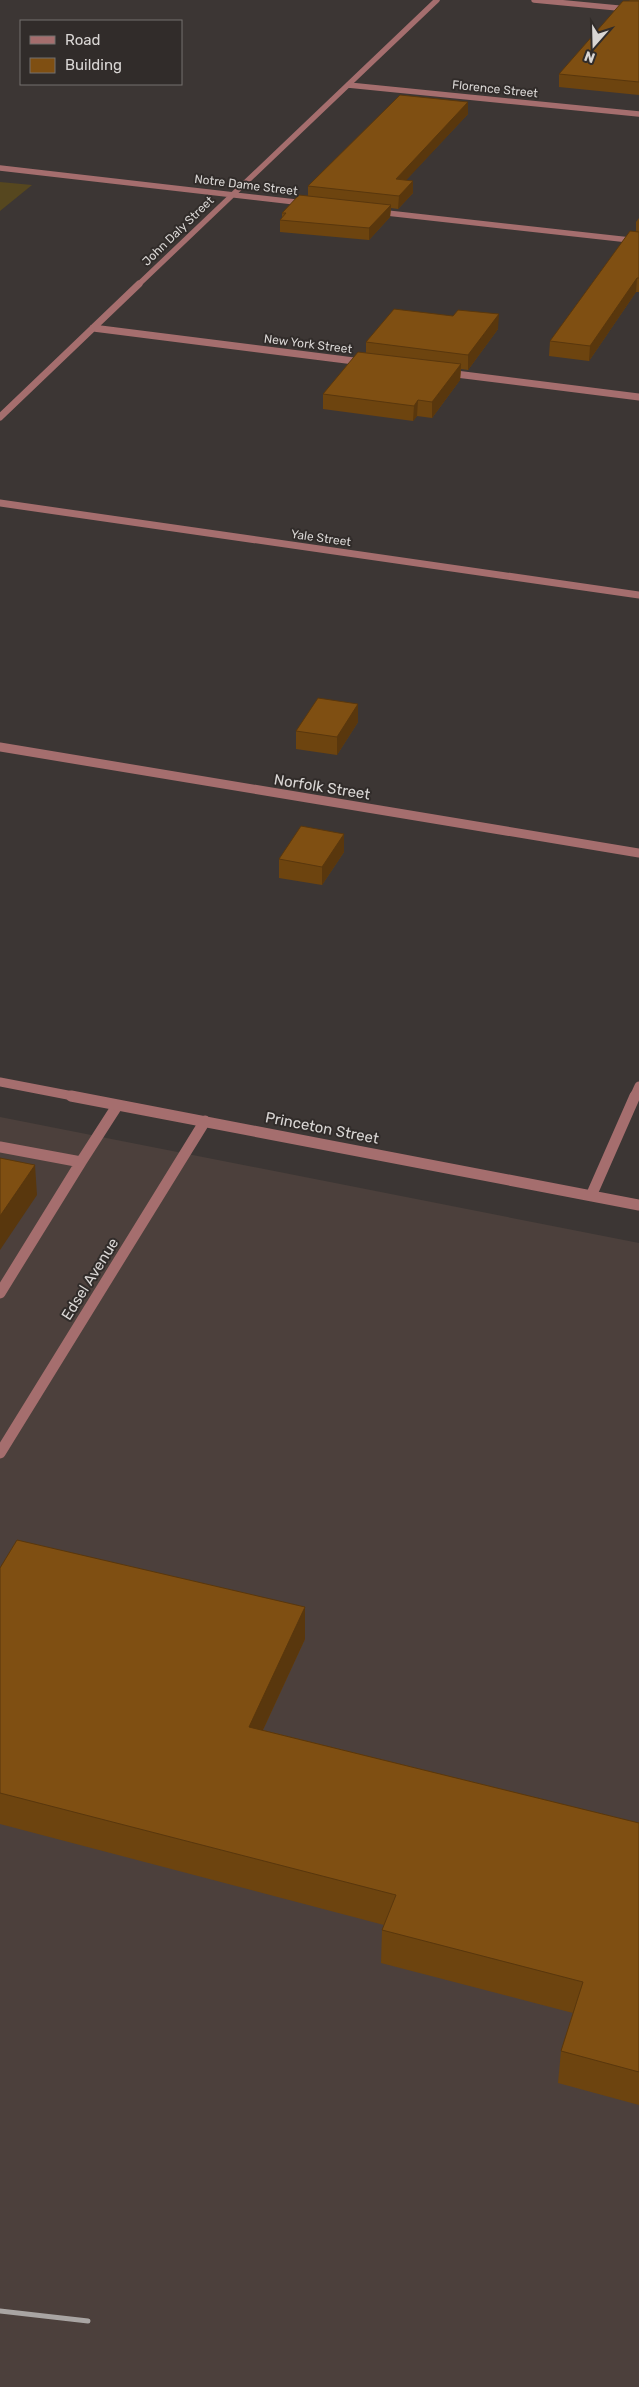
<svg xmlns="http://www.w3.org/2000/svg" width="639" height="2387" font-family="Rubik,sans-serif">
<rect width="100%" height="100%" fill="#3c3634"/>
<path fill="#4c403c" d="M0 1117 639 1243V2387H0Z"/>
<path fill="#56471f" d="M0 182 32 185 0 211Z"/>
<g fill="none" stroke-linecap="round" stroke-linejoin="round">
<path stroke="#a56e6e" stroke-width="11" d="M0 1147 81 1162 117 1106
M0 1293 81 1162"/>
<path stroke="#a56e6e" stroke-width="5.5" d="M534 0 639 10
M348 85 639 114
M0 168 304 203
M378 212 639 241
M138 285 437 0"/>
<path stroke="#a56e6e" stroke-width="7" d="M93 328 362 362
M448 373 639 397
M0 417 139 284
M0 503 639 595"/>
<path stroke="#a56e6e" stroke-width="9" d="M0 747 639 853
M0 1082 78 1097
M634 1097 639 1086"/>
<path stroke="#a56e6e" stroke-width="11" d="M71 1096 639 1205
M591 1196 635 1096
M0 1453 205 1121"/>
<path stroke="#a9a5a3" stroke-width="5" d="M0 2311 88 2321"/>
</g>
<path fill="#6d440f" d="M630 0H639V95L559 87V74Z
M468 102V114L406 180 413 193 398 209 391 208 390 217 369 240 280 232V220L282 218V213L308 196V186Z
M639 218V292H636L589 361 549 356 550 341 636 231V222Z
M498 329 468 370 461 369 460 380 432 418 417 416 413 421 323 409V394L366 353V342Z
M358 704V722L337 755 296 749V731Z
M344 834V852L322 885 279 878V859Z
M0 1568 305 1639 263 1730 639 1823V2105L558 2083 561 2051 573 2013 381 1963 382 1930 384 1925 0 1824Z"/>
<path fill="#59370d" d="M468 102V114L396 191V179Z
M413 181V193L398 209 399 196Z
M391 205 390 217 369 240V228Z
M637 278 636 292 589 361 590 346Z
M499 314 498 329 468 370V355Z
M461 364 460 380 432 418V402Z
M418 400 417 416 413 421 414 406Z
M358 704V722L337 755V737Z
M344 834V852L322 885V867Z
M35 1165 37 1195 0 1250V1216Z
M305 1607V1639L250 1758 249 1727Z"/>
<path fill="#7f4f12" stroke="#59370d" d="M623 1H639V82L559 74Z
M400 95 468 102 396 179 413 181 399 196 308 186Z
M299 195 391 205 369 228 280 220 286 213H282Z
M630 231 639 232V278H637L590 346 550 341Z
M394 309 453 316 458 310 499 314 468 355 366 342Z
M358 352 461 364 432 402 418 400 414 406 323 394Z
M318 698 358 704 337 737 296 731Z
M301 826 344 834 322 867 279 859Z
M0 1158 35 1165 0 1216Z
M17 1540 305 1607 249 1727 639 1823V2072L561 2051 583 1982 382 1930 396 1895 0 1793V1568Z"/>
<g text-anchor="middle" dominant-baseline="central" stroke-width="4" stroke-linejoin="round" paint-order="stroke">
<g font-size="12" fill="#d9d6d4" stroke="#312c2a">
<text transform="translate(495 89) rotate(6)">Florence Street</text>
<text transform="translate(246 185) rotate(7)">Notre Dame Street</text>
<text transform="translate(178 231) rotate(-44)">John Daly Street</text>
<text transform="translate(308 344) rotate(7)">New York Street</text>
<text transform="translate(321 538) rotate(8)">Yale Street</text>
</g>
<g font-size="15" fill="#d9d6d4" stroke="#312c2a">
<text transform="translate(322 787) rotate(9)">Norfolk Street</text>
<text transform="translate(322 1128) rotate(11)">Princeton Street</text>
<text transform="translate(90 1279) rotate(-58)">Edsel Avenue</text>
</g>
</g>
<rect x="20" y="20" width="162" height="65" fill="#312c2a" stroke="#74706e"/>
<rect x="30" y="36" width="25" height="8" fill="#a56e6e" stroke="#74706e"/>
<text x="65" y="45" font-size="15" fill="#d9d6d4">Road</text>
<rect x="30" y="58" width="25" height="15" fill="#7f4f12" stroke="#74706e"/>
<text x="65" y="70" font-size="15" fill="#d9d6d4">Building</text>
<g transform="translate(594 45) rotate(200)" stroke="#312c2a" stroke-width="4" paint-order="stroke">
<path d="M0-4L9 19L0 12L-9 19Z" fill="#d9d6d4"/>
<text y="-8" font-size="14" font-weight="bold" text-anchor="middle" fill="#d9d6d4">N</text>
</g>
</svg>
